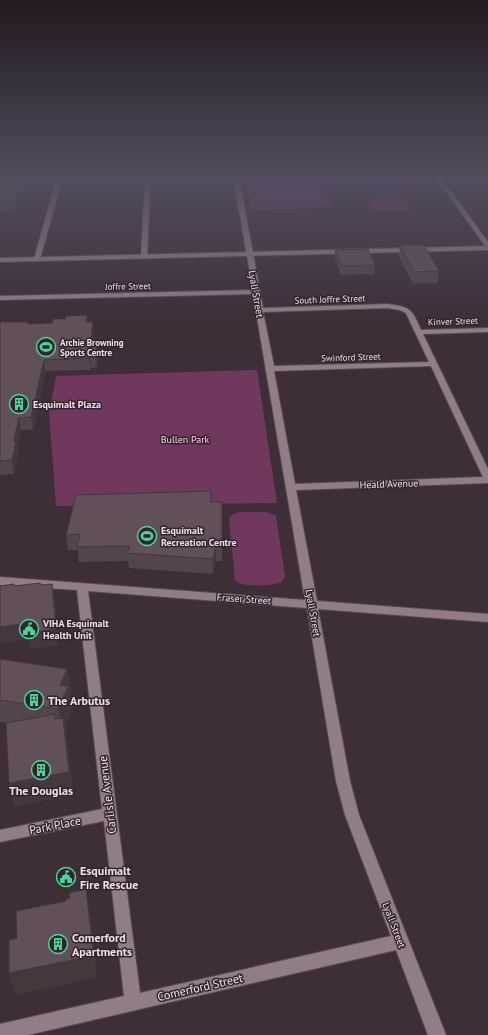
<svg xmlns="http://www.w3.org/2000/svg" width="488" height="1035" font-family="'PT Sans',sans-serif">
<rect width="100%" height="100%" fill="#3e2e38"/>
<path fill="#70385d" d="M245 177H320L331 205 319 208 252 210Z
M404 198 410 210H372L367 199Z
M257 370 277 503 56 506 49 413 56 376Z
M239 512H267L276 516 285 576 282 582C273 586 241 588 235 580L229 519 232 515Z"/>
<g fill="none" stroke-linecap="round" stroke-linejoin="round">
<g stroke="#594b54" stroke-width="2">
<path id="minor" d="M57 177H63L40 259 35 260 34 259Z
M145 177H151L147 256 144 258 141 256Z
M233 177H239L263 308 387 304C411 307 411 308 421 330L488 328V332L423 334 488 469V483L296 490 317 601 488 614V622L318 609 350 781 359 815 446 1035H428L396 950 28 1035H0V1024L124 996 104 821 0 842V830L102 809 77 590 0 585V577L305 600 253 294 0 300V296L253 290ZM387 308 400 310 406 313 429 362 274 366 263 312ZM431 366 483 477 295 484 274 371ZM88 591 307 608 336 781 345 815 391 936 140 993Z
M438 179H442L488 242V248L486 247 438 181Z"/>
</g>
<g stroke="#594b54" stroke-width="2">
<path id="tertiary" d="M488 246V250L0 262V258Z"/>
</g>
<use href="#minor" fill="#907d89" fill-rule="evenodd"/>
<use href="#tertiary" fill="#907d89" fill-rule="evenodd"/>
</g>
<path fill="#53444d" d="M0 177H29L25 190H22L15 211H0Z
M400 245 439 271 437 283 413 284 399 257Z
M335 250 375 265 374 274 341 275 335 259Z
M87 315 88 322 94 333 93 346H97L98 358 97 367 91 368V370L46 371 33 430H21L17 447 18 455 14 474 0 475V322L29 324 52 323 65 319Z
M211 491 212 502H222V561H216L213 574 129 568 128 561 79 562 78 550H68L66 535Z
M0 659 67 669 71 691 70 695 72 709 65 726 67 740 73 795 14 806 6 723 0 722Z"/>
<path fill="#44373e" d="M20 177 22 190 15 211 13 196Z
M23 177H29L25 190Z
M93 322 94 333 92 356 90 346Z
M97 346 98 358 97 367 96 355Z
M90 356 91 368V370L89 358Z
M44 360 46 371 33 430 31 417Z
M19 418 21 430 17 447 18 455 14 474 12 460 14 439Z
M216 545V561L213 574V559Z
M52 584 55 599 59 645 31 649 29 639 1 643 0 637V627Z
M67 669 71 691 70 695 72 709 65 726 67 740 73 795 14 806 9 783 62 731 58 709 60 685Z
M86 889 90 912 97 973 95 974 96 978 15 995 9 973 91 951Z"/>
<path fill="#614f59" stroke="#44373e" d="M0 177H20L13 196H0Z
M400 245H424L439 271 414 272Z
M368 249 375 265 341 266 335 250Z
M87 315 86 322H93L90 346H97L96 355 90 356 89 358 44 360 31 417 19 418 14 439H15L14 442H16L12 460 0 461V322H28V324L52 323 53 319H65L66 316Z
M211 491V502H222V545H216L213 559 127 553 130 546 77 547 80 534 66 535 76 495Z
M40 583 41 585 52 584 56 629 28 633 27 623 0 627V586L14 584V586Z
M0 659 67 669 60 685 68 687 58 709 0 700Z
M56 714 54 719 63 718 69 772 9 783 6 723Z
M86 889 93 951H91V956L9 973V940L17 938 16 911 66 901V899L70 898 69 893Z"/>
<linearGradient id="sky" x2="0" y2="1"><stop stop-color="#22191f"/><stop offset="0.55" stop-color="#524c5e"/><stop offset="1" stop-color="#524c5e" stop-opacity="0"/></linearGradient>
<rect width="488" height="322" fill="url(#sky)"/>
<defs>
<g id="stadium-ring" transform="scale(1)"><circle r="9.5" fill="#34242e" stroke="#4dd39a" stroke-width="1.5"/><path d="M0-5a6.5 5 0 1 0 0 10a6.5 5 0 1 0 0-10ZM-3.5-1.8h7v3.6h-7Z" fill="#4dd39a"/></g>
<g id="building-ring" transform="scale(1)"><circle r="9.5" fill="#34242e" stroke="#4dd39a" stroke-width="1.5"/><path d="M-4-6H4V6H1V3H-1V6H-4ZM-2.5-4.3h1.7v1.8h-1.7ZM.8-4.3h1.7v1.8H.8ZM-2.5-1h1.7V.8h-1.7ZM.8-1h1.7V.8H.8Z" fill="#4dd39a"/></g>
<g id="civic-ring" transform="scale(1)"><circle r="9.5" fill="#34242e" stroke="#4dd39a" stroke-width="1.5"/><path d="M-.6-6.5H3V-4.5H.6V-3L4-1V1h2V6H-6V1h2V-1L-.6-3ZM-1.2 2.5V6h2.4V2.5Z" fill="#4dd39a"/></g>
</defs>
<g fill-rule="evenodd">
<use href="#stadium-ring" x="46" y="347"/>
<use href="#building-ring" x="19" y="404"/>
<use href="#stadium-ring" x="147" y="536"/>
<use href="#civic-ring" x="29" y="629"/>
<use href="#building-ring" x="34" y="700"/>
<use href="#building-ring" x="41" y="770"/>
<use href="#civic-ring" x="66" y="877"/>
<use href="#building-ring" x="58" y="944"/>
</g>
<g text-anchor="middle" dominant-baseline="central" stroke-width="3" stroke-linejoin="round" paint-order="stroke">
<g font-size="9" fill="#ede2e9" stroke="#34242e">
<text transform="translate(128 286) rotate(-1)">Joffre Street</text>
<text transform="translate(330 299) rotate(-2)">South Joffre Street</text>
<text transform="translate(453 321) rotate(-2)">Kinver Street</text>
<text transform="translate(351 357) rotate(-2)">Swinford Street</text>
</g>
<g font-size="9" font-weight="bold" fill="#ede2e9" stroke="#34242e" text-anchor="start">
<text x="60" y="342">Archie Browning<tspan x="60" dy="10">Sports Centre</tspan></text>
</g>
<g font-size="10" fill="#ede2e9" stroke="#34242e">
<text transform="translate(256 294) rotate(80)">Lyall Street</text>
<text transform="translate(389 484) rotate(-2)">Heald Avenue</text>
<text transform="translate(244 599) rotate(4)">Fraser Street</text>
<text transform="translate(313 613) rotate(80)">Lyall Street</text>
<text transform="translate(394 925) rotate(69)">Lyall Street</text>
</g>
<g font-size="10" font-weight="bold" fill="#ede2e9" stroke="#34242e" text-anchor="start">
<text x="33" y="404">Esquimalt Plaza</text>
<text x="161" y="530">Esquimalt<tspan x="161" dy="12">Recreation Centre</tspan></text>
<text x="43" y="623">VIHA Esquimalt<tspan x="43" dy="12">Health Unit</tspan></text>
</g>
<g font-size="10" fill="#fed3ed" stroke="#34242e">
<text x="185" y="439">Bullen Park</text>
</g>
<g font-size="12" font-weight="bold" fill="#ede2e9" stroke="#34242e" text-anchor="start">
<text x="48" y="700">The Arbutus</text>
<text x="41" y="790" text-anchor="middle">The Douglas</text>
<text x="80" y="870">Esquimalt<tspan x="80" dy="14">Fire Rescue</tspan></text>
<text x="72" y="937">Comerford<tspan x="72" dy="14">Apartments</tspan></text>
</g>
<g font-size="12" fill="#ede2e9" stroke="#34242e">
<text transform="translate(107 795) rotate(-97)">Carlisle Avenue</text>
<text transform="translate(55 825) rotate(-11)">Park Place</text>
<text transform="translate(200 987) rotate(-13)">Comerford Street</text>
</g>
</g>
</svg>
